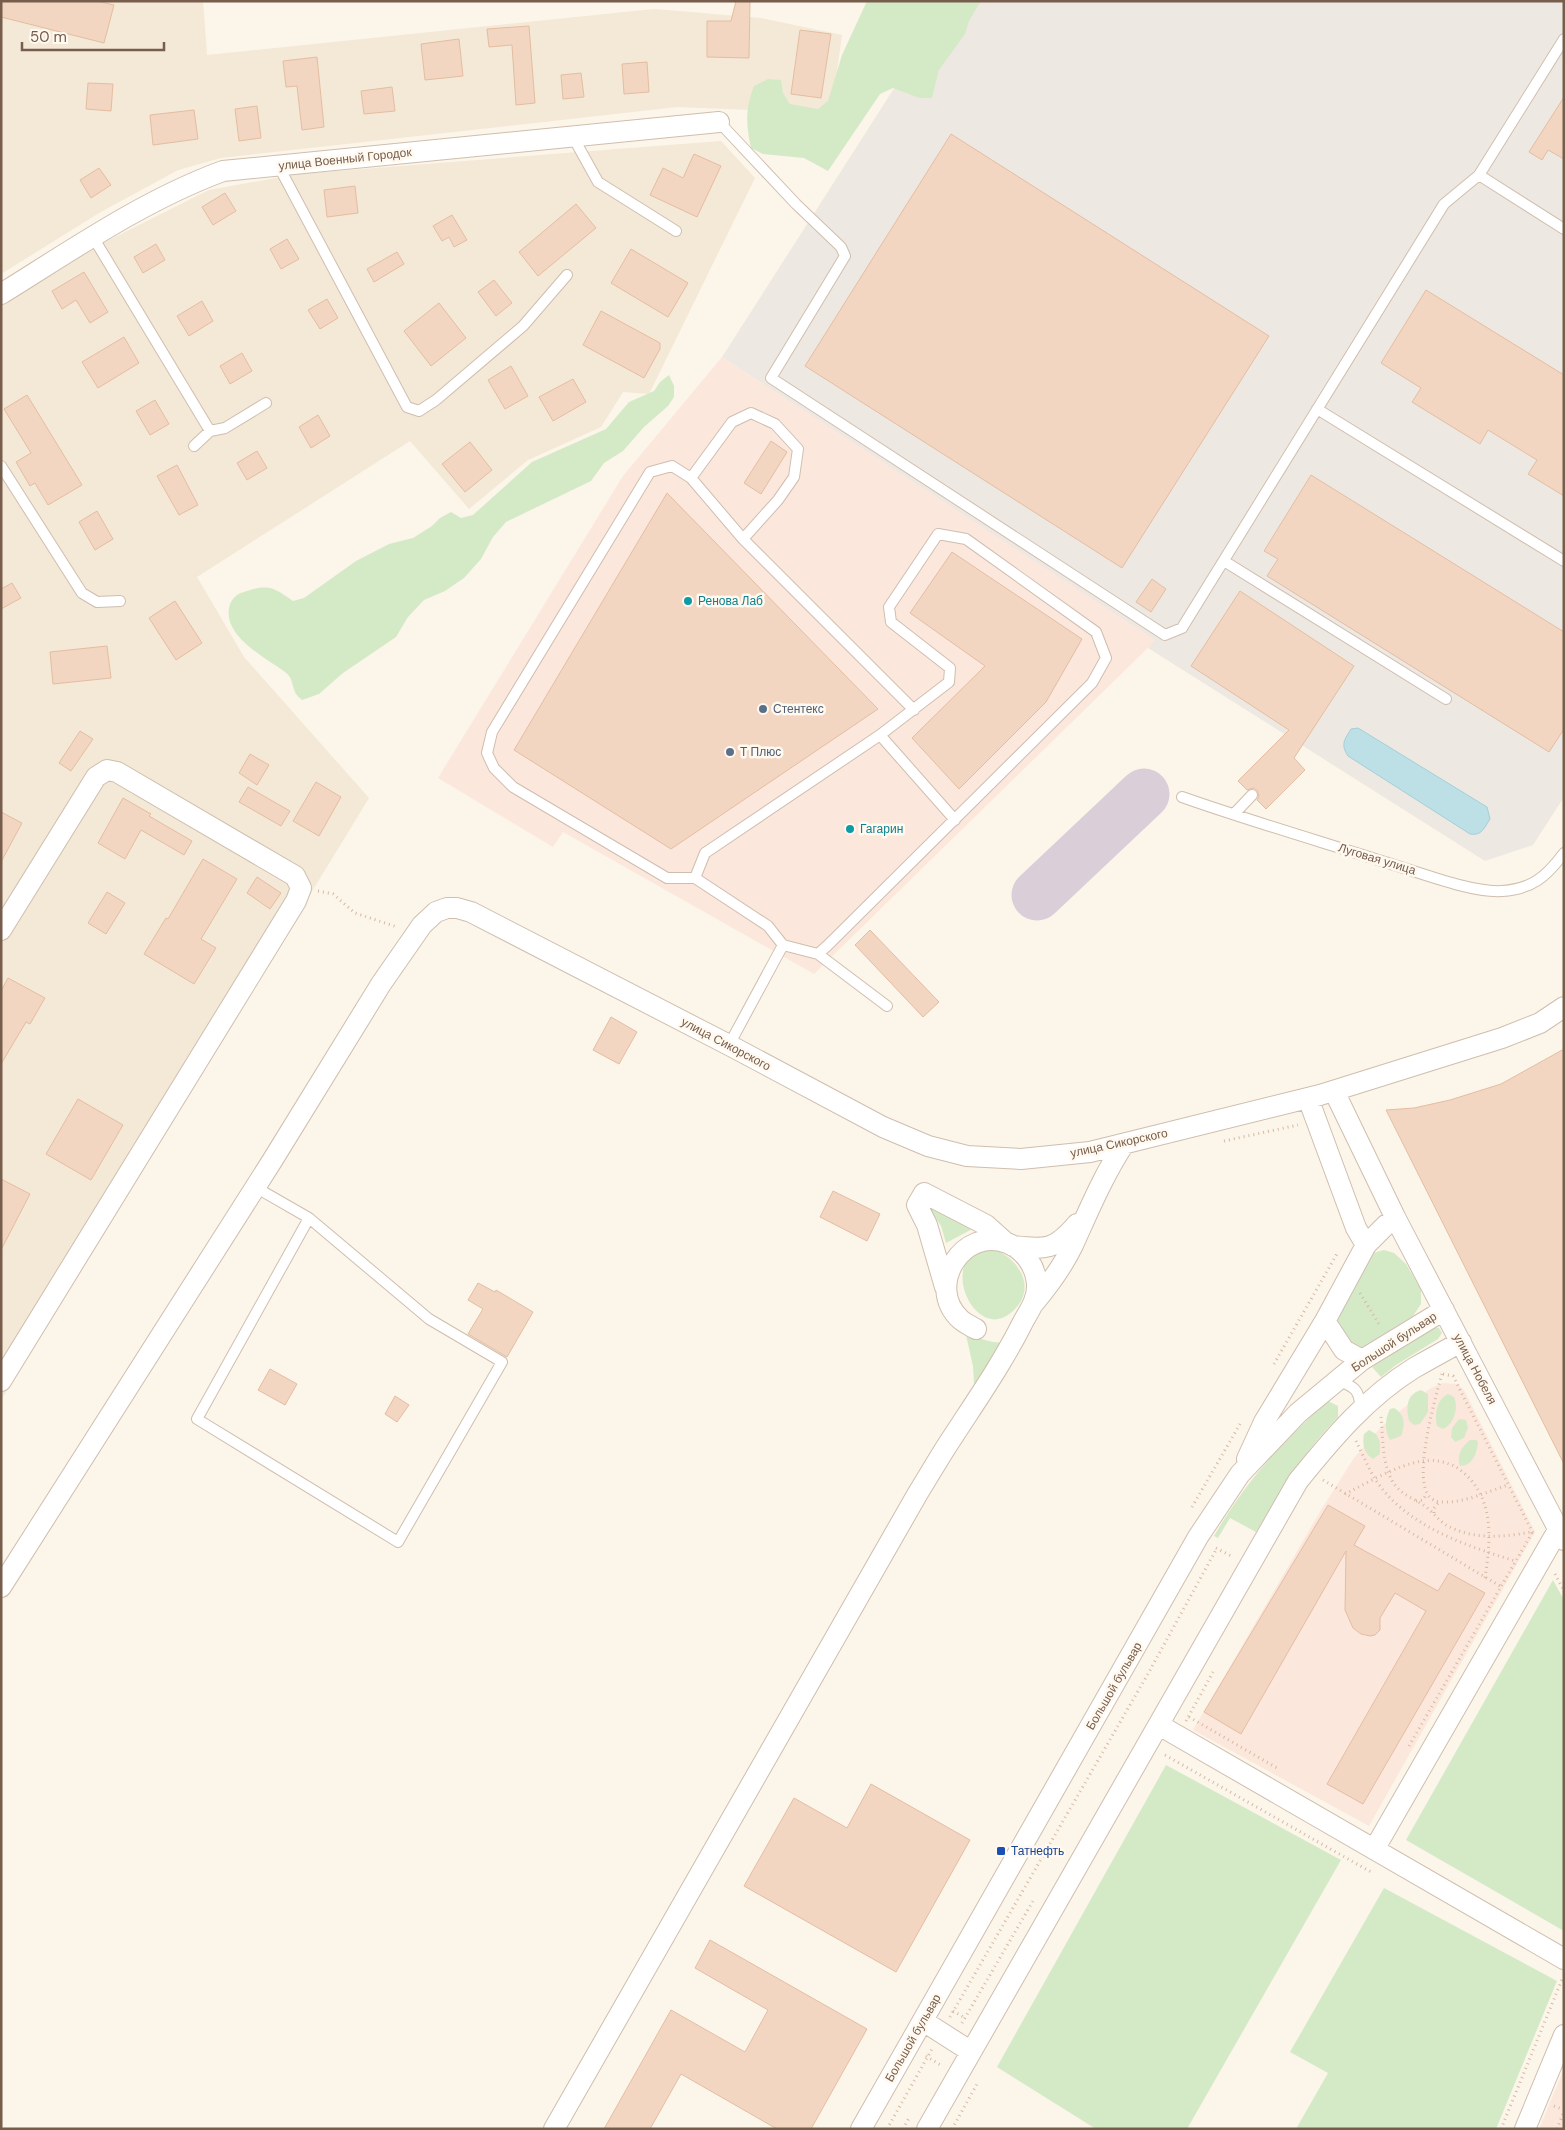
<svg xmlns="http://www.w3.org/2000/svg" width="1565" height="2130" font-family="'DM Sans',sans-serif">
<rect width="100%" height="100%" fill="#fcf5e9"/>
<path fill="#f4e8d7" d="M1 1H203L207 55 654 9 761 18 842 35 831 113 677 107 221 158 178 170 99 213 1 274Z
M721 141 755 178 649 394 623 392 601 427 528 460 469 509 410 441 197 577 244 657 369 798 1 1400V303L91 249 209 190 298 174Z"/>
<path fill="#fce7dd" d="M722 357 1156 640 814 974 563 832 553 847 438 778 623 476Z
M1443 1383 1457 1384 1464 1390 1535 1532 1369 1826 1193 1730 1321 1510 1354 1458 1381 1427 1411 1402 1431 1388Z
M1564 2069V2129H1539Z"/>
<path fill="#eee8e2" d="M950 1H1564V797L1533 845 1485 861 1148 648 1155 640 722 357Z"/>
<path fill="#d4eac7" d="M867 1H981L969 21 965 34 939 70 932 98H919L893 88 880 94 828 171 804 158 763 154 751 148C746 125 745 109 754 86L768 79 781 80 783 93 790 104 818 109 828 101 842 55Z
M669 375 674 386V397L668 406 644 427 623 451 604 463 591 481 506 522 493 537 481 559 464 578 445 591 424 600 408 617 396 637 343 673 319 694 302 700C300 698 296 695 295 692 291 683 293 678 285 672 266 658 224 637 229 608 231 598 238 593 247 591 270 584 274 588 293 601L304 598 356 561 389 544 413 538 432 526 440 518 451 512 461 518 473 515 532 462 606 429 629 402 654 391 660 382Z
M927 1205 976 1227 946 1243 941 1226Z
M991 1249C1014 1254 1035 1282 1019 1304 980 1358 930 1253 991 1249Z
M1384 1250 1394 1253 1406 1264 1421 1289V1304L1413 1316 1362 1347H1352L1337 1325 1339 1315 1367 1259 1373 1253Z
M1433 1327 1439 1328 1442 1333 1438 1339 1396 1365 1381 1377 1372 1367Z
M966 1335 993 1342 1006 1343 979 1385 974 1384 973 1366Z
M1421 1390 1428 1394V1412L1420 1424 1414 1425 1409 1421C1406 1408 1406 1394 1421 1390Z
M1448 1394 1454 1397C1459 1408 1454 1424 1443 1429L1437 1426C1434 1414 1437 1399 1448 1394Z
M1328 1401 1338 1406V1417C1302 1454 1282 1488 1256 1532L1230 1518 1218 1538 1214 1536C1244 1484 1282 1441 1328 1401Z
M1394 1408C1406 1415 1405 1425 1401 1436L1390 1440C1384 1430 1385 1419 1390 1409Z
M1459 1419 1466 1420 1468 1428 1464 1438 1455 1442 1451 1437 1452 1428Z
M1369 1430 1376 1434 1380 1442V1454L1373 1459C1364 1454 1362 1444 1364 1434Z
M1470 1440H1476L1478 1442C1477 1453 1473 1466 1460 1466 1456 1456 1462 1446 1470 1440Z
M1553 1580 1564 1600V1931L1406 1840Z
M1166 1765 1341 1860 1187 2129H1096L997 2067Z
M1384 1888 1557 1981 1496 2129H1296L1328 2073 1290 2052Z"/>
<path fill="#bddfe6" stroke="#a3cfd8" d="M1358 728 1487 807 1490 819C1484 828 1482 836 1470 834L1348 756C1340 744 1345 739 1351 729Z"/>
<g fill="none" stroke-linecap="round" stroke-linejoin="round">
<path stroke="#daced8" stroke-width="51" d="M1037 895 1144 794"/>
</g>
<path fill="#f2d6c1" stroke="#e4bda1" d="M1 1H97L114 5 104 43 1 17Z
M736 1H750L749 58 707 57V21H731Z
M529 26 535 103 516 105 512 45 489 47 487 29Z
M800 30 831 34 821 98 791 94Z
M459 39 463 76 425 80 421 44Z
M317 57 324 127 302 130 297 86 286 87 283 61Z
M647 62 649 92 624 94 622 64Z
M581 73 584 97 563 99 561 75Z
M88 83 113 84 111 111 86 109Z
M392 87 395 111 364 114 361 91Z
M1564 97V159L1548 150 1542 160 1529 152Z
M257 106 261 138 239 141 235 109Z
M194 110 198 139 153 145 150 115Z
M951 134 1269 336 1122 568 805 366Z
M694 154 721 166 697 217 650 195 663 168 683 178Z
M99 168 111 185 91 198 80 180Z
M355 186 358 213 327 217 324 190Z
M225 193 236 211 213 225 202 207Z
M576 204 596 228 538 276 519 252Z
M452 215 467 240 454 247 449 237 442 241 433 226Z
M287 239 299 259 281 269 270 249Z
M156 244 165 260 143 273 134 257Z
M631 249 688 283 668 317 611 283Z
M397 252 404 264 374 282 367 269Z
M84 272 108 312 90 323 76 300 62 309 52 291Z
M494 280 512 303 496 316 478 292Z
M1426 290 1564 375V496L1528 474 1537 460 1488 430 1480 444 1412 402 1421 388 1381 363Z
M327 299 338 318 320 329 308 310Z
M202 301 213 321 189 336 177 316Z
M439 303 466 338 431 366 404 331Z
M601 311 660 343V349L644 378 583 345Z
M124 337 139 363 98 388 82 362Z
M242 353 252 371 230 384 220 366Z
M511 366 528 396 505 409 488 380Z
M573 379 586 402 553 421 539 397Z
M27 395 82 485 48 505 35 483 30 486 16 462 31 453 4 409Z
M155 400 169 424 150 435 136 411Z
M318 415 330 436 311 448 299 427Z
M771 441 787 452 761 494 744 483Z
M470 442 492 470 465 492 442 464Z
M257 451 267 468 247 480 237 463Z
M177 465 198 505 179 515 157 476Z
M1311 475 1564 632V729L1549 752 1267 576 1278 559 1264 551Z
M667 493 878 709 671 849 514 750Z
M97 511 113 539 95 550 79 522Z
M952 552 1082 639 1046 702 959 789 912 738 985 666 910 613Z
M1152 579 1166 589 1151 612 1136 602Z
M12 583 21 598 1 609V589Z
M1240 591 1354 666 1294 758 1305 770 1266 809 1257 800 1259 796 1257 790 1253 788 1247 790 1238 781 1289 730 1191 666Z
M175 601 202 643 176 660 149 618Z
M107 646 111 678 53 684 50 652Z
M80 731 93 739 71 771 59 763Z
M250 754 269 765 257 785 239 773Z
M316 782 341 797 319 836 293 821Z
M248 787 290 811 281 826 239 802Z
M123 798 151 814 149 816 192 841 184 855 141 830 125 859 98 843Z
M1 812 22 823 1 862Z
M203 859 237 879 201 939 216 948 194 984 144 954 166 918 168 919Z
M257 877 281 893 270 909 247 893Z
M107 892 125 903 106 934 88 923Z
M870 930 939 1002 923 1017 855 945Z
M8 978 45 998 30 1024 26 1022 1 1064V991Z
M611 1017 637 1032 619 1064 593 1050Z
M1564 1049V1464L1386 1110 1414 1108 1450 1100 1501 1084Z
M78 1099 123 1125 91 1180 46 1154Z
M1 1179 30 1194 1 1250Z
M833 1191 880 1214 867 1241 820 1217Z
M478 1283 495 1292 496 1290 533 1312 507 1357 468 1334 483 1309 468 1300Z
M270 1369 297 1384 285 1405 258 1390Z
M395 1396 409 1405 397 1422 385 1414Z
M1328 1505 1365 1526 1354 1545 1438 1591 1449 1573 1485 1593 1363 1804 1327 1784 1426 1611 1395 1593 1380 1618V1630L1375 1635 1370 1636 1361 1634 1353 1628 1345 1610 1346 1551 1241 1734 1204 1712Z
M871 1784 970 1840 896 1972 744 1886 794 1798 847 1828Z
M710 1940 867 2029 811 2129H777L681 2074 650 2129H604L671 2010 745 2052 768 2010 695 1968Z"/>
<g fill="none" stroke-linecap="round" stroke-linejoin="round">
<g stroke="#cfbeae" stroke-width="12">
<path id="lane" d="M719 122 796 204 841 247 845 256 771 378 1165 635 1182 628 1444 204 1479 175 1564 39
M573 137 598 182 676 231
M278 165 407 407 419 411 436 400 523 326 567 275
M1479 175 1564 229
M93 237 210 431 225 428 266 403
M1317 409 1564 561
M194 446 210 431
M1 466 82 593 97 602 120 601
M691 478 732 422 751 413 775 424 798 449 794 477 778 500 743 539
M1224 561 1446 699
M880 735 955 820
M1182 797C1250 821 1319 841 1388 863 1418 872 1472 893 1502 891 1532 889 1546 877 1564 853
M1234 814 1252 795
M695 878H667L513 787 494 768 487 753 492 732 650 472 672 466 691 478 743 539 914 710
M818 954 887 1006
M729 1045 783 945 768 926 695 878 705 853 880 735 949 682 950 668 891 622 889 607 938 534 966 539 1096 632 1106 658 1092 683 828 945 818 954 783 945
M255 1187 309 1218 429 1319 502 1362 398 1542 197 1419 309 1218
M1337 1380C1356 1387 1359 1390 1361 1409"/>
</g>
<g stroke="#cfbeae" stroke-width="22">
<path id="street" d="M1 294C72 250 144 200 223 171L719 122
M1 930 96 777 107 770 117 772 295 876 301 888 296 901 1 1381
M1334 1091 1396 1219 1564 1540
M1308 1098 1356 1228 1366 1245
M1013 1246C1046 1250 1055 1250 1077 1224
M945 1287 927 1225 917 1205 924 1193 986 1225 1005 1242
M1034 1303C1049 1285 1063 1266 1073 1245 1089 1210 1103 1176 1124 1144
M1325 1321 1344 1350 1362 1360
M1247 1459 1264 1422 1325 1321 1366 1245 1386 1225 1396 1219
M1 1587 272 1161 381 984 422 925 436 912 447 908H457L471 912 729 1045 883 1127 928 1146 967 1156 1021 1159 1090 1152 1320 1095 1502 1038 1540 1023 1564 1007
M1159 1725 1564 1959
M1375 1848 1558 1530
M923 2021 970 2051
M554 2129 918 1493C930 1474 941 1454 954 1435 978 1398 1003 1362 1023 1322 1029 1311 1037 1300 1037 1287 1037 1268 1025 1250 1007 1243 963 1226 925 1286 960 1319 964 1323 971 1326 976 1329
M861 2129 1198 1537 1240 1474 1298 1413 1362 1360 1444 1310
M927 2129 1298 1481C1332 1439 1367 1397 1414 1368 1430 1359 1446 1350 1461 1342
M1525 2129 1564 2035"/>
</g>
<path stroke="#d7b9a3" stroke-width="3" stroke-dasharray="1 4" stroke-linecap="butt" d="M318 891 333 894 355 913 397 927
M1224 1141 1298 1125
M1360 1293 1380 1326
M1274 1364 1338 1252
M1442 1374C1435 1398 1415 1471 1427 1493 1428 1496 1432 1499 1435 1501 1459 1506 1486 1492 1508 1485
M1443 1374 1453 1376 1534 1535
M1381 1417C1383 1435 1382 1457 1389 1474 1395 1491 1408 1496 1422 1504 1432 1510 1438 1521 1448 1526 1473 1540 1505 1537 1531 1532
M1356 1441C1362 1453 1368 1467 1375 1479 1406 1526 1464 1545 1515 1561
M1323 1480 1500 1586
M1345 1494C1369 1482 1395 1466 1422 1461 1434 1459 1449 1462 1459 1469 1495 1496 1491 1538 1485 1578
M1416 1501 1423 1500 1427 1493
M1192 1507 1240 1424
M1434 1513V1508L1439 1502
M1216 1548 1233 1557
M1555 1574 1564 1591
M1189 1717 1277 1768
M1186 1721 1213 1672
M1409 1746 1532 1533
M1165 1755 1371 1872
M953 2011 965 2018
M950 2017 1149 1672 1217 1548
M962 2023 1033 1901
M926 2056 942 2066
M1554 2106 1564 2110
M887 2129 932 2049
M903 2129 909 2118
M952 2129 977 2084
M1501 2129 1563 1977
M1557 2129 1564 2111"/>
<use href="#lane" stroke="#fff" stroke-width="10"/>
<use href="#street" stroke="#fff" stroke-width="20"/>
</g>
<g fill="#0f9aa8" stroke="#fff9f0" stroke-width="2">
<circle cx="688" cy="601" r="5"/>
<circle cx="850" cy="829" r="5"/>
</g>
<g fill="#5c6f8a" stroke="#fff9f0" stroke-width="2">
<circle cx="763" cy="709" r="5"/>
<circle cx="730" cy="752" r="5"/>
</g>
<rect fill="#1a4fb4" stroke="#fff9f0" stroke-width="2" x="996" y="1846" width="10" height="10" rx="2.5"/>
<g text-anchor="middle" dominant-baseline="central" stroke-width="5" stroke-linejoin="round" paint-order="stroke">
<g font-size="12" fill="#775d4c" stroke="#fff9f0">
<text transform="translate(345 159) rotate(-6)">улица Военный Городок</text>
<text transform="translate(1377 859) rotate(17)">Луговая улица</text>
<text transform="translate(726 1044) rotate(28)">улица Сикорского</text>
<text transform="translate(1119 1143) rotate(-12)">улица Сикорского</text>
<text transform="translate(1394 1342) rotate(-33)">Большой бульвар</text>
<text transform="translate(1475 1369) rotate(62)">улица Нобеля</text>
<text transform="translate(1114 1686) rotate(-60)">Большой бульвар</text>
<text transform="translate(913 2038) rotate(-60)">Большой бульвар</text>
</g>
<g font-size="12" fill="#0d838f" stroke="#fff9f0" text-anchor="start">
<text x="698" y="601">Ренова Лаб</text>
<text x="860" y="829">Гагарин</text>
</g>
<g font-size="12" fill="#4e5e75" stroke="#fff9f0" text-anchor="start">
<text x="773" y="709">Стентекс</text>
<text x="740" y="752">Т Плюс</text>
</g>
<g font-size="12" fill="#164399" stroke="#fff9f0" text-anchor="start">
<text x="1011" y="1851">Татнефть</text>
</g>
</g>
<rect width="1565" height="2130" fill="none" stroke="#775d4c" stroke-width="5"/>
<path d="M22 42v8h142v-8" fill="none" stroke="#775d4c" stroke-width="2.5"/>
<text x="30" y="42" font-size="15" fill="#775d4c" stroke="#fff9f0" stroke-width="4" paint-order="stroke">50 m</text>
</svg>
